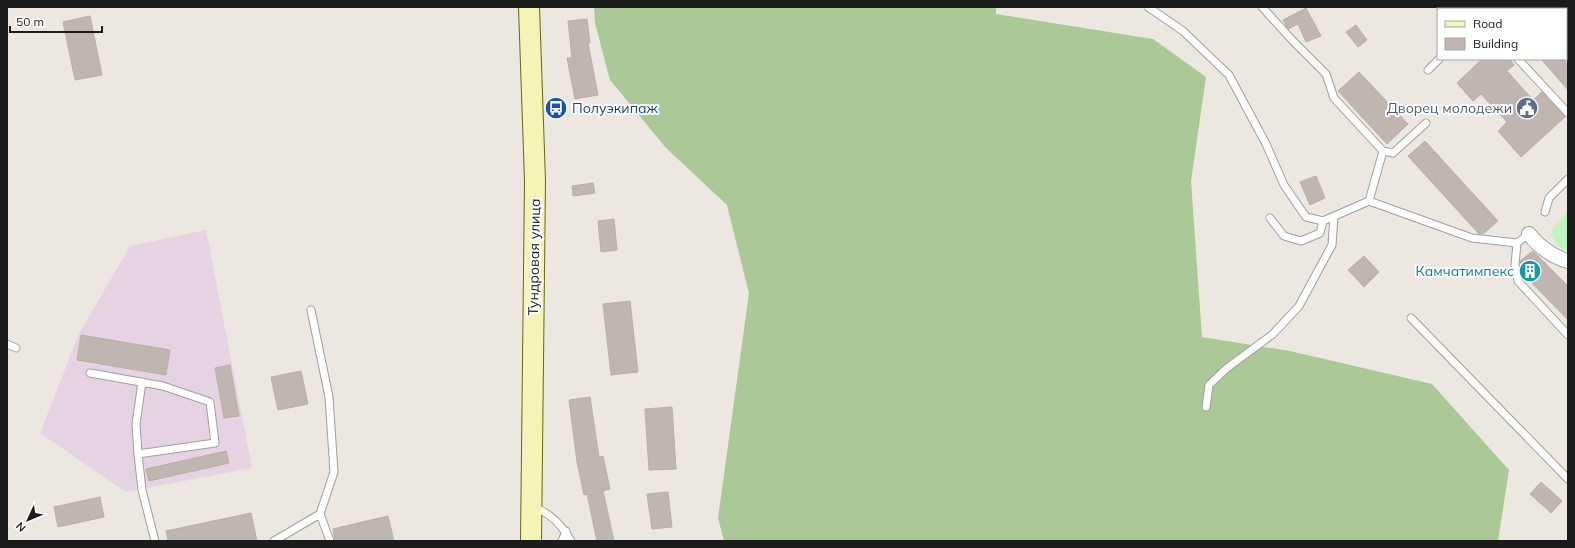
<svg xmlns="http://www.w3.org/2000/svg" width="1575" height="548" font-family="Mulish,sans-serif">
<rect width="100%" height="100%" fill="#ece7e1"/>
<path fill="#e5d3e3" d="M206 230 252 468 126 492 40 433 79 334 130 246Z"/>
<path fill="#abc997" d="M594 7H996V14L1153 39 1206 77 1191 181 1202 337 1290 351 1432 384 1509 470 1498 541H724L718 518 749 293 727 205 666 148 610 80 595 23Z"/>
<path fill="#bff6be" d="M1568 211V252C1558 247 1553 242 1552 230Z"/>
<path fill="#c0b6b1" stroke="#bdada4" d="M1306 8 1321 36 1306 42 1298 24 1288 29 1283 20Z
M90 16 102 75 75 80 63 22Z
M587 19 590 43H588L598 95 575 99 567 58H572L568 21Z
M1356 25 1367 40 1358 47 1346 32Z
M1482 59H1509L1514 65 1507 71 1533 100 1542 92 1565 117 1521 157 1498 131 1507 122 1481 94 1473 101 1457 83Z
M1541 59H1563L1568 65V90Z
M1359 72 1408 124 1387 144 1338 91Z
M1425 141 1498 221 1483 234H1479L1408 156Z
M1316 176 1325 198 1310 205 1300 182Z
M593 183 595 193 573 196 572 186Z
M614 219 617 250 601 252 598 221Z
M1533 251 1568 286V320L1528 279 1520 265V261Z
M1364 256 1379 272 1364 287 1348 270Z
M630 301 638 372 611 375 603 304Z
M81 335 170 350 166 375 77 360Z
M230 365 239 416 224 418 215 368Z
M301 371 308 404 278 410 271 377Z
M590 397 599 457 603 456 610 489 603 491 614 541H597L587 494 584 495 577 462 569 400Z
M672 407 676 469 649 470 645 409Z
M226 451 229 463 149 481 146 469Z
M1541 482 1562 501 1551 513 1530 494Z
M668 492 672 527 652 529 647 494Z
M100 497 104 517 58 527 54 507Z
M251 513 257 541H168L166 531Z
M388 516 394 541H335L333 529Z"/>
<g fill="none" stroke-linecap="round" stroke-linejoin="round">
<g stroke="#9f9f9f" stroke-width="9">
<path id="service" d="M1148 7 1183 31 1229 75 1266 144 1284 185 1306 217 1323 221 1369 201 1472 238 1517 243 1529 234
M1262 7 1293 41 1326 74 1334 98 1383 151 1393 153 1426 123
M1494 9 1496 7
M1518 59 1568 113
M1428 70 1439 59
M1369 201 1383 151
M1545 212 1549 198 1568 179
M1270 218 1284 236 1301 241 1320 233 1323 221
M1517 243 1515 265 1518 281 1568 335
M1411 318 1568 479
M7 344 16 348
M90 373 163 386 210 402 215 443 138 454 142 490 155 541
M1206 407 1209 385 1227 368 1273 334 1299 306 1332 245 1334 216
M138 454 136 424 142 382
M534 508C550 512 563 527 571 541
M320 514 330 541
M274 541 320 514 334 472 329 397 311 310
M562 541 566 531"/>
</g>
<g stroke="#9f9f9f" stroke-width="16">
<path id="minor" d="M1529 234C1538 246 1553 257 1568 261"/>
</g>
<g stroke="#686a0a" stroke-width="22">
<path id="secondary" d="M529 7 535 181 531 541"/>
</g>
<use href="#service" stroke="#fff" stroke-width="7"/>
<use href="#minor" stroke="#fff" stroke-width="14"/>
<use href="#secondary" stroke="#f5f3b6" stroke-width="20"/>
</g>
<defs>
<g id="bus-disc" transform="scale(1.15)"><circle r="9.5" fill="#1a4fb4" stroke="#fff"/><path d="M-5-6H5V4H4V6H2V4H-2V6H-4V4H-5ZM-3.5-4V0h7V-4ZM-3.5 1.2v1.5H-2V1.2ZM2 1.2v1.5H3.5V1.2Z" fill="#fff"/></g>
<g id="civic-disc" transform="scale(1.15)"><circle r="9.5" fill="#5c6f8a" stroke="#fff"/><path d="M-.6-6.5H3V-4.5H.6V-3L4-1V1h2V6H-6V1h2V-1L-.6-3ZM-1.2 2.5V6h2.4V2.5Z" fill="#fff"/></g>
<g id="building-disc" transform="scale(1.15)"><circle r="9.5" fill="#0f9aa8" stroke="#fff"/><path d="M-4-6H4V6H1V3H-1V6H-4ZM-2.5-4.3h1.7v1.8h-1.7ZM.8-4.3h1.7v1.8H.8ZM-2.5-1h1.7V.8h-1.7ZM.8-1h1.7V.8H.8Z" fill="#fff"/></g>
</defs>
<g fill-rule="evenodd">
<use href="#bus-disc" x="556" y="108"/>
<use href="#civic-disc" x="1527" y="108"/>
<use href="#building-disc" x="1530" y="271"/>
</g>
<g text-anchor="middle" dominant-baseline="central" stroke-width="4" stroke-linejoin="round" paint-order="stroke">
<g font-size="14" fill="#164399" stroke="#fff" text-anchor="start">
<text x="572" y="108">Полуэкипаж</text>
</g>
<g font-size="14" fill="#4e5e75" stroke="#fff" text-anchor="end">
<text x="1512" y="108">Дворец молодежи</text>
</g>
<g font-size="14" fill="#1b1b1b" stroke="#fff">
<text transform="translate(534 257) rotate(-89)">Тундровая улица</text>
</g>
<g font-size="14" fill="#0d838f" stroke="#fff" text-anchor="end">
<text x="1514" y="271">Камчатимпекс</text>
</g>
</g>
<rect width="1575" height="548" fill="none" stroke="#1b1b1b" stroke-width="16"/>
<rect x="1437" y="8" width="130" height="52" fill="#ffffff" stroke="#a4a4a4"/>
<rect x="1445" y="21" width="20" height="6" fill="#f5f3b6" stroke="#a4a4a4"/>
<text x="1473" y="28" font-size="12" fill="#1b1b1b">Road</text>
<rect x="1445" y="38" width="20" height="12" fill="#c0b6b1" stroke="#a4a4a4"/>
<text x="1473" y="48" font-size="12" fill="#1b1b1b">Building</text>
<g transform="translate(28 520) rotate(226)" stroke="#ffffff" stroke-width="3" paint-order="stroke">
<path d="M0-3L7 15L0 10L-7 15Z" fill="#1b1b1b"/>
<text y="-6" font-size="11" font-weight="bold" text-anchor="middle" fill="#1b1b1b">N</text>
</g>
<path d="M10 26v6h92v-6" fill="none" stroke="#1b1b1b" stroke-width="2"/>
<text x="16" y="26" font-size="12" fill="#1b1b1b" stroke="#ffffff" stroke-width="3" paint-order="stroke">50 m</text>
</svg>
